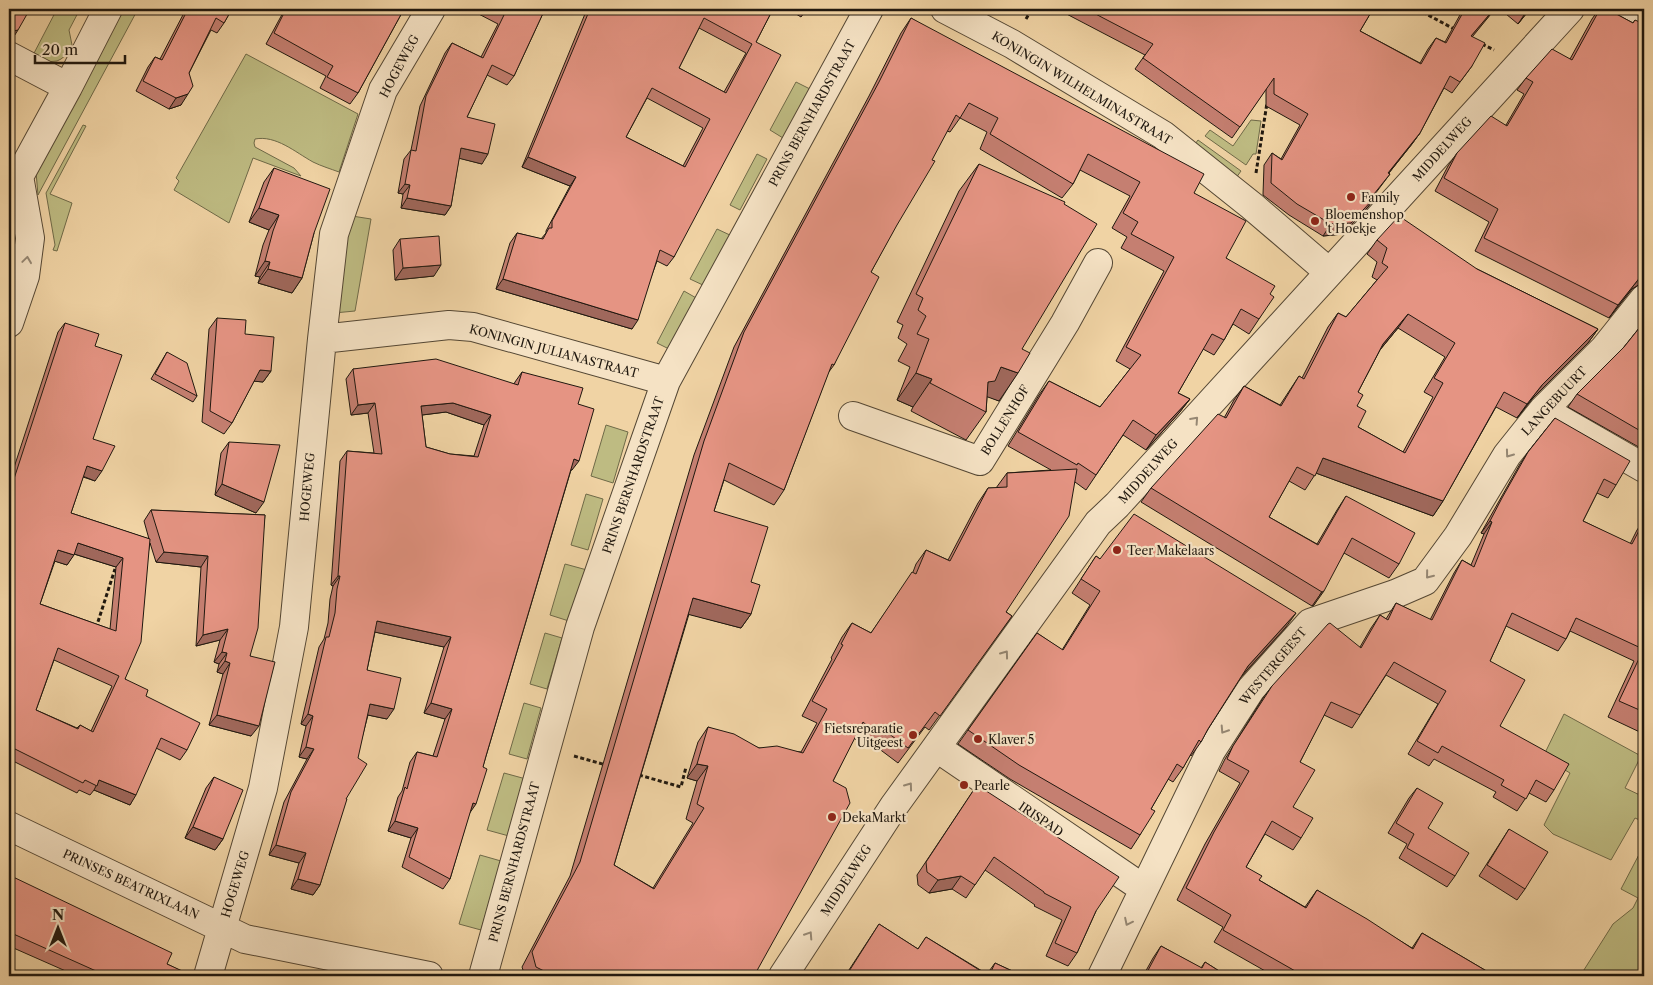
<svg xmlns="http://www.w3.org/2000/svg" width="1653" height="985" font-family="'Libre Caslon Text',serif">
<rect width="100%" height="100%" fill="#f0d3a4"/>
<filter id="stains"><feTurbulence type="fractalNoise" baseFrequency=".004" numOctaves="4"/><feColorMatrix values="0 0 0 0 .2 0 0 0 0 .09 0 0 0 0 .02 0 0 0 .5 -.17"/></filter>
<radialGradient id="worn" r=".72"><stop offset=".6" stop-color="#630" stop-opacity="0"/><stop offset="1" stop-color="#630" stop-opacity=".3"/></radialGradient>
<path fill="#bebb82" stroke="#6f6a48" d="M57 9H80L69 30 72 45 66 55 61 59 57 61 47 62 32 57Z
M122 9H138L38 195 36 172Z
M246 54 358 114 339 172C331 169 321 166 313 162 295 152 276 135 255 139L254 143 255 147 294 168 301 176 253 158 229 223 174 190 179 181 176 178Z
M796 82 810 89 783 138 770 130Z
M1251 120 1261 121 1256 154H1253L1246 165 1205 136 1210 130 1233 146Z
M83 125 86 126 50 194 72 203 57 251 53 250 55 245 46 193Z
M1198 140 1241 171 1236 178 1193 147Z
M757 154 767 159 740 210 730 205Z
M352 216 371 219 355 311 334 313 343 253Z
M717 229 732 236 705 286 690 279Z
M684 291 698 299 671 350 657 343Z
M606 425 628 432 613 483 591 476Z
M586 494 603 499 588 550 571 545Z
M565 564 587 570 572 622 550 615Z
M545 633 562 638 547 689 530 684Z
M524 703 541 708 527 759 509 754Z
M1564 714 1641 756 1625 788 1644 797V822L1635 818 1611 860 1553 834 1544 825 1570 773 1543 757Z
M504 773 526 779 509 836 487 830Z
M1644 845V976H1587L1582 973 1613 924 1633 908 1638 898 1621 889Z
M480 855 501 861 481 930 459 924Z"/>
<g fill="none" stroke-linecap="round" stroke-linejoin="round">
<g stroke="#544734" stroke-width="30">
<path id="minor" d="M945 9 1012 44 1163 135 1252 206 1329 272
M1615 9 1644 24
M9 56 68 87
M9 195 68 87 108 9
M9 323 25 276 30 238 19 176
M322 339 449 325 473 327 666 381
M1543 410 1644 468
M853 416 980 461 1065 323 1098 263
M937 748 1144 889
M9 826 245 939 429 976
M208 976 263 788 294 627 322 339 334 234 383 90 431 9
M483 976 580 627 666 381 869 9
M783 976 894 806 1098 523 1117 505 1570 9
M1102 976 1211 751 1251 689 1310 623 1395 594 1425 581 1458 536 1507 455 1543 410 1604 349 1644 299"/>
</g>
<path stroke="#20180f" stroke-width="3" stroke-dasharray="4 2.5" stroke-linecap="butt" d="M1417 9 1456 30
M1026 19 1032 9
M1482 44 1494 50
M1256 173 1267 103
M96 628 115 569
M574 756 606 765
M639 775 681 787 686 767"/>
<use href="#minor" stroke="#f5e2c4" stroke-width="28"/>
</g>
<path fill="#c57f71" stroke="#20180f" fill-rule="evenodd" d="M186 9H232L224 23 217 33 211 30 189 73 181 105 169 109 136 91 148 67 155 57 160 59Z
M285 9H404L358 93 350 104 320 88 326 76 266 44Z
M469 9H545L514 76 507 85 487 75 467 117 482 164 459 158 451 206 445 215 401 208 403 194 398 193 404 159 411 150 420 106 445 53 452 43 481 57 498 24Z
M587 9H773L756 42 674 257 667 266 657 261 632 329 496 289 510 243 517 233 541 239 546 233V231L570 186 522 167ZM699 28 746 53 724 92 679 68ZM647 98 703 128 683 166 626 137Z
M775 9H807L801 17 788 9 784 14Z
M1057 9H1373L1360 31 1420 63 1428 49 1436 38 1445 42 1461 13 1457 9H1495L1472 36V66L1452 93 1444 88 1420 133 1412 144 1389 173 1390 174 1375 194 1376 196 1368 207 1343 234 1323 236 1289 215 1263 195 1264 165 1272 153 1281 159 1300 125 1266 106V89L1232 138 1135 69 1145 55Z
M1500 9H1530L1518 24Z
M1599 9H1607L1633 23 1635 20 1640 284 1632 289 1609 318 1475 251 1489 222 1435 191 1448 166 1457 153 1506 125 1524 94 1517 90 1526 78 1570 59 1592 19Z
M911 18 1194 193 1226 258 1270 294 1259 319 1249 334 1233 324 1224 340 1214 355 1203 349 1178 393 1190 399 1179 413 1146 450 1123 435 1086 490 1075 482 1006 612 1012 616 929 730 925 727 898 763 870 742 866 747 854 738 833 781 754 976H525L522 967 570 876 694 455 734 347 869 96 901 33ZM960 118 987 132 980 149 1062 198 1073 184 1080 170 1130 196 1112 228 1127 237 1121 248 1164 271 1116 361 1130 369 1100 407 1049 381 1039 395 1008 446 1051 470 1007 473 996 488H988L978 503 948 560 926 550 916 564 913 572 871 633 852 623 842 637 831 658 832 659 802 716 817 723 801 752 759 748 708 727 698 742 687 778 697 781 686 819 693 823 653 888 614 865 689 614 741 628 751 614V582L714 511 724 480 774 505 784 490 828 373 834 365 871 272 947 131 950 132Z
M979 164 1022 349 999 401 987 396 986 412 966 440 911 411 913 407 897 400 910 367 898 361 907 344 898 338 903 325 897 322 959 191Z
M274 168 314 233 302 278 292 293 258 283 260 277 255 276 263 245 269 230 249 222 264 182Z
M400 239 434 276 395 280 393 250Z
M1377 240 1477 269 1598 329 1588 343 1532 399 1517 418 1496 407 1443 501 1433 516 1316 473 1305 490 1289 481 1269 517 1317 544 1337 510 1346 496 1399 564 1389 578 1344 553 1314 605 1312 606 1141 502 1151 488 1224 418 1234 400 1244 386 1280 405 1299 376 1302 378 1328 327 1338 313 1346 317 1377 280 1372 277 1377 262 1367 254ZM1398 328 1445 357 1424 392 1433 397 1403 452 1358 427 1357 406 1358 392 1380 350Z
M217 318 245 334 271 371 263 382 254 381 232 423 224 434 202 422 209 329Z
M1644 322V450L1568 407 1577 394 1624 347Z
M65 323 95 346 93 439 95 481 83 477 71 513 149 539 144 521 151 510 265 515 250 656 251 736 209 725 223 674 217 672 219 664 214 662 220 640 196 646 201 567 156 562 150 543 125 679 146 696 187 750 180 760 156 748 130 805 94 790 90 795 79 790 77 793 9 759V483L58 332ZM74 554 116 567 110 629 40 604 55 561 67 565ZM54 660 112 686 91 731 80 725 77 728 36 710Z
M167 352 197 396 193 402 151 379Z
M353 369 514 384 515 382 522 372 578 404 572 470H571L486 756 450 879 443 889 402 867 411 838 388 831 398 797 402 791 410 762 417 752 433 756 445 719 424 713 444 647 375 632 367 670 387 719 368 715 346 799 320 885 313 895 291 889 299 863 269 855 284 802 307 759 299 757 306 726 301 724 319 647 324 639 328 623 330 599 333 586 331 585 340 461 347 451 374 453 368 413 351 415 346 379ZM446 412 484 425 474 456 450 454 426 447 422 415Z
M1555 418 1616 485 1608 498 1597 493 1583 521 1630 544 1637 530 1644 520V734L1608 717 1634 661 1570 631 1566 639 1558 651 1506 626 1490 661 1500 726 1554 790 1546 802 1529 793 1517 811 1493 797 1496 792 1434 759 1429 766 1408 754 1438 704 1386 675 1352 728 1324 715 1300 762 1293 807 1301 838 1293 850 1265 834 1246 867 1259 880 1305 907 1317 890 1412 948 1422 933 1495 976H1274L1214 942 1223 927 1177 900 1205 844 1240 783 1219 771 1225 759 1263 698 1272 686 1360 647 1371 628 1380 615 1386 619 1396 603 1430 620 1454 573 1462 560 1471 565 1484 534 1481 533 1520 464 1528 452Z
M229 442 256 513 215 495 221 453Z
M1096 556 1100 559 1286 627 1241 677 1208 729 1201 742 1191 756 1190 755 1183 768 1173 782 1168 779 1151 809 1140 835 1131 849 1010 779 958 744 1037 633 1062 650 1090 605 1072 593Z
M214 777 223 839 215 850 185 838 206 788Z
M977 785 1096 911 1077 953 1068 966 1046 956 1062 920 1034 906 1035 905 985 870 966 898 952 889 929 893 918 885 917 875Z
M1417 788 1428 828 1455 876 1447 887 1399 858 1407 844 1388 833 1409 798Z
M1509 829 1525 889 1517 900 1479 876Z
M9 875 167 964 191 976H77L9 946Z
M879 924 918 949 926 937 987 974 995 963 1023 976H845Z
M1161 946 1201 968 1205 962 1227 976H1143L1153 958Z"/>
<path fill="#a0685c" stroke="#20180f" d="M1494 9H1495L1464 47 1471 36Z
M1529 9H1530L1518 24 1526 12Z
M18 30 11 41H9V32Z
M188 94 181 105 169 109 176 98Z
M1420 133 1412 144 1380 184 1388 173Z
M461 148 488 154 482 164 454 157Z
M528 157 576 177 570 186 522 167Z
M405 184 410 185 403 194 398 193Z
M1376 196 1368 207 1343 234 1323 236 1331 224Z
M407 198 451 206 445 215 401 208Z
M259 208 279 215 269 230 249 222Z
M265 261 270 262 260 277 255 276Z
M441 265 434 276 395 280 403 268Z
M268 269 302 278 292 293 258 283Z
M1644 274V279L1640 284 1632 289 1609 318 1618 305 1641 276Z
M503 279 638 320 632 329 496 289Z
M1408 314 1398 328 1373 358 1383 344Z
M1598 329 1588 343 1532 399 1517 418 1527 404 1542 385Z
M1001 367 1018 373 999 401 985 396 988 382Z
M260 370 271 371 263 382 252 381Z
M916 373 932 379 913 407 897 400Z
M1190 399 1179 413 1146 450 1156 435Z
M375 403 368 413 351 415 358 405Z
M453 403 491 415 484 425 446 412 414 416 421 406Z
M1323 458 1443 501 1433 516 1313 472Z
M574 459 579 461 572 470 567 469Z
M87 466 102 471 95 481 80 475Z
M222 484 264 502 256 513 215 495Z
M1490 521 1492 522 1484 534 1481 533Z
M78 543 123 558 116 567 71 553Z
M58 550 74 555 67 565 51 560Z
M164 552 208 556 201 567 156 562Z
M338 576H340L333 586 331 585Z
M1324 591 1314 605 1312 606 1322 592Z
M693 598 751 614 741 628 683 613Z
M1296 613 1286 627 1238 680 1248 666Z
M377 621 451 637 444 647 370 631Z
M228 629 220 640 196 646 203 635Z
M222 652 227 653 219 664 214 662Z
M225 661 230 663 223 674 217 672Z
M431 703 452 709 445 719 424 713Z
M370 704 394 709 387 719 363 714Z
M308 714 313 716 306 726 301 724Z
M217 715 259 726 251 736 209 725Z
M306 747 314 749 307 759 299 757Z
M697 764 708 766 697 781 687 778Z
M99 780 136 795 130 805 94 790Z
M473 803 476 804 469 814Z
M395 821 418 828 411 838 388 831Z
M193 827 223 839 215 850 185 838Z
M276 845 306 853 299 863 269 855Z
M961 876 952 889 929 893 938 880Z
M298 879 320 885 313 895 291 889Z"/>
<path fill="#e59483" stroke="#20180f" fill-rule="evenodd" d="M9 9H30L18 30 9 32Z
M188 9H232L224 23 216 18 189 73 193 86 188 94 176 98 143 81 155 57 162 60Z
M286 9H404L358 93 327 77 333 66 274 33Z
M493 9H545L514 76 492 65 467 117 495 124 488 154 461 148 451 206 407 198 410 185 405 184 411 150 416 151 426 96 452 43 483 58 504 15Z
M590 9H773L756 42 781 55 674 257 660 250 638 320 503 279 517 233 543 239 549 228H552V221L576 177 528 157ZM704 18 752 44 726 93 679 68ZM652 88 710 119 685 167 626 137Z
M1086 9H1373L1360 31 1421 64 1436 38 1446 43 1465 9H1494L1471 36 1485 43 1472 66 1460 82 1450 76 1420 133 1388 173 1390 174 1374 194 1376 196 1351 223 1331 224 1297 204 1271 183 1272 153 1282 160 1308 114 1274 94V78L1240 127 1143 58 1153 44Z
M1522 9H1529L1526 12Z
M1600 9H1607L1633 23 1635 20 1644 24V260L1640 267 1644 269V274L1641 276 1618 305 1484 238 1498 209 1444 178 1457 153 1491 116 1507 126 1533 82 1526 78 1552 49 1572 60Z
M911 18 1204 174 1194 193 1246 221 1226 258 1275 286 1270 294 1274 297 1259 319 1241 309 1224 340 1212 334 1178 393 1190 399 1156 435 1133 420 1096 475 1078 463 1077 465 1018 432 1049 381 1100 407 1141 355 1126 347 1174 257 1131 234 1138 222 1123 213 1140 182 1088 154 1073 184 990 134 998 118 969 103 960 118 956 115 932 160 935 161 897 225 871 272 879 277 834 365 832 364 784 490 729 463 714 511 768 527 751 582 760 585 751 614 693 598 614 865 654 889 704 808 697 804 708 766 697 764 708 727 734 734 759 748 777 746 803 753 827 709 812 701 843 645 841 644 852 623 871 633 912 572 916 574 926 550 950 561 988 488 1007 487V473L1077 469 1069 516 1006 612 1012 616 940 716 935 712 908 748 880 727 876 733 863 722 833 781 846 788 850 803 754 976H554L536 967 532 952 580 862 704 441 744 332 879 82Z
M9 58 13 61 9 68Z
M979 164 1065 202 1064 204 1097 224 1022 349 1030 353 1018 373 1001 367 995 381 988 382 986 412 930 383 932 379 916 373 929 339 917 334 926 316 918 310 923 298 916 294Z
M274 168 330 189 314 233 302 278 268 269 270 262 265 261 273 231 279 215 259 208Z
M1399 216 1477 269 1598 329 1542 385 1527 404 1504 392 1443 501 1323 458 1315 476 1297 467 1269 517 1318 545 1346 496 1415 533 1399 564 1352 538 1324 591 1322 592 1151 488 1218 414 1226 418 1244 386 1281 406 1299 376 1304 379 1338 313 1346 317 1388 267 1382 263 1387 248 1377 240ZM1408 314 1455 343 1434 378 1443 383 1405 453 1358 427 1366 411 1357 406 1363 395 1358 392 1383 344Z
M439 236 441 265 403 268 400 239Z
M217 318 246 320 245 334 274 337 271 371 260 370 232 423 210 411Z
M1644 322V433L1577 394 1624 347Z
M65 323 99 334 95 346 122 355 93 439 115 446 102 471 87 466 71 513 150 539 141 642 125 679 148 690 146 696 200 723 187 750 161 738 136 795 99 780 97 786 85 780 83 783 9 746V494ZM78 543 123 558 116 631 40 604 58 550 74 555ZM58 648 119 676 93 732 80 725 78 729 36 710Z
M167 352 187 363 197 396 155 374Z
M436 359 518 385 522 372 583 388 578 404 594 409 579 461 574 459 486 756 483 767 487 769 476 804 473 803 450 879 409 857 418 828 395 821 405 787 407 789 417 752 437 757 452 709 431 703 451 637 377 621 367 670 401 678 394 709 370 704 358 758 367 764 346 799H347L320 885 298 879 306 853 276 845 291 792 314 749 306 747 313 716 308 714 326 637H329L335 613 337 589 340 576H338L347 451 382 454 375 403 358 405 353 369ZM453 403 491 415 478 457 450 454 426 447 421 406Z
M1555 418 1630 461 1616 485 1604 479 1583 521 1632 544 1644 521V647L1643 649 1576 618 1566 639 1512 613 1490 661 1525 680 1500 726 1569 764 1554 790 1536 780 1526 799 1501 785 1504 780 1442 746 1438 753 1417 741 1446 691 1394 662 1360 715 1331 702 1300 762 1315 770 1293 807 1313 818 1301 838 1272 821 1246 867 1262 876 1259 880 1306 908 1317 890 1367 919 1413 949 1422 933 1495 976H1304L1223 930 1231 915 1186 888 1214 832 1249 771 1227 759 1233 746 1272 686 1328 624 1330 623 1361 648 1380 615 1388 620 1396 603 1432 620 1462 560 1474 567 1492 522 1490 521 1502 498 1528 452Z
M229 442 280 445 264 502 222 484Z
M151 510 265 515 258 628 250 656 275 662 259 726 217 715 230 663 225 661 227 653 222 652 228 629 203 635 208 556 164 552Z
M1134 514 1296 613 1248 666 1208 729 1201 742 1199 740 1183 768 1177 764 1151 809 1155 811 1140 835 1019 765 968 730 1037 633 1063 650 1100 591 1081 579 1096 556 1100 559Z
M1644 648V712L1619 701Z
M214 777 243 790 223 839 193 827Z
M977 785 1119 877 1096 911 1077 953 1055 943 1071 907 1044 893V892L994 857 975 885 961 876 938 880 927 872 926 862Z
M1417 788 1443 803 1428 828 1469 853 1455 876 1407 848 1414 834 1396 823Z
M1509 829 1548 852 1525 889 1487 865Z
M9 875 172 953 167 964 191 975V976H105V975L9 932Z
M879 924 918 949 926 937 989 976 995 963 1023 976H846Z
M1161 946 1202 968 1205 962 1227 976H1145Z"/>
<defs><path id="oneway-chevron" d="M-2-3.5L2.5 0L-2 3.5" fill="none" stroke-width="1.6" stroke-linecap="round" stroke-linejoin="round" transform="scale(1.25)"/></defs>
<g stroke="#958773">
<use href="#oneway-chevron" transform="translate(27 260) rotate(-82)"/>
<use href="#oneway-chevron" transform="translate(1195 420) rotate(-48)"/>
<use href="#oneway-chevron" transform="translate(1509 454) rotate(126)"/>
<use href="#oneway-chevron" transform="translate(1429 575) rotate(129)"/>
<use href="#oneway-chevron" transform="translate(1005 654) rotate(-54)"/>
<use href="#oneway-chevron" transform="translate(1224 730) rotate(123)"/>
<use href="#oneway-chevron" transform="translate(909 786) rotate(-54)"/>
<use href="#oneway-chevron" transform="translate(1128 922) rotate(116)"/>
<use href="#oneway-chevron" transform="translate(809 935) rotate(-57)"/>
</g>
<g fill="#8f2418" stroke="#f5e2c4" stroke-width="2">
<circle cx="1351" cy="197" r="5"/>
<circle cx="1315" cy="221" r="5"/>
<circle cx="1117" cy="550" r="5"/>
<circle cx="913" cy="735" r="5"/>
<circle cx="978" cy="739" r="5"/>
<circle cx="964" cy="785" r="5"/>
<circle cx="832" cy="817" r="5"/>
</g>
<g text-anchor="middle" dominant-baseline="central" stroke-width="4.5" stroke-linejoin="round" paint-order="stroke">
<g font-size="12" fill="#20180f" stroke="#f5e2c4">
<text transform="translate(399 66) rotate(-62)">HOGEWEG</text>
<text transform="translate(1082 88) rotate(31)">KONINGIN WILHELMINASTRAAT</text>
<text transform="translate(812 113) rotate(-61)">PRINS BERNHARDSTRAAT</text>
<text transform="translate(1442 149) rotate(-48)">MIDDELWEG</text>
<text transform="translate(554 351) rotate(15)">KONINGIN JULIANASTRAAT</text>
<text transform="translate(1554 401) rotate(-47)">LANGEBUURT</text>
<text transform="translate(1005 420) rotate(-58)">BOLLENHOF</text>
<text transform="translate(1148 471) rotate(-48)">MIDDELWEG</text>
<text transform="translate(633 475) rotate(-71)">PRINS BERNHARDSTRAAT</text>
<text transform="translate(307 487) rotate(-85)">HOGEWEG</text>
<text transform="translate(1273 666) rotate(-50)">WESTERGEEST</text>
<text transform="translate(1041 819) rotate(34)">IRISPAD</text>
<text transform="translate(514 862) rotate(-75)">PRINS BERNHARDSTRAAT</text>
<text transform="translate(846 880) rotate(-57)">MIDDELWEG</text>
<text transform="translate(131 884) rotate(25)">PRINSES BEATRIXLAAN</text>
<text transform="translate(235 884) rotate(-73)">HOGEWEG</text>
</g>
<g font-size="12" fill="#20180f" stroke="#f5e2c4" text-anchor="start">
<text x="1361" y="197">Family</text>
<text x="1325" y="214">Bloemenshop<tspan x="1325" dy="14">'t Hoekje</tspan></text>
<text x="1127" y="550">Teer Makelaars</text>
<text x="903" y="728" text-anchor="end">Fietsreparatie<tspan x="903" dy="14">Uitgeest</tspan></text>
<text x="988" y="739">Klaver 5</text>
<text x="974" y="785">Pearle</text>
<text x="842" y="817">DekaMarkt</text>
</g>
</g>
<rect width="1653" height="985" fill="none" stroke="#f0d3a4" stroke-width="30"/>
<rect x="10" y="10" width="1633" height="965" fill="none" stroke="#20180f" stroke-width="2.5"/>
<rect x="15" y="15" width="1623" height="955" fill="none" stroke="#20180f"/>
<g transform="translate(58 928)" stroke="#f5e2c4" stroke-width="4" paint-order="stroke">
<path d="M0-4L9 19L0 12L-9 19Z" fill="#20180f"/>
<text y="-8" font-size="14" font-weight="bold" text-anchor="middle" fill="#20180f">N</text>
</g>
<path d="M35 55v8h90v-8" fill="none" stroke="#20180f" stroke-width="2.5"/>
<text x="42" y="55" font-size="15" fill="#20180f" stroke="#f5e2c4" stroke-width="4" paint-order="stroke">20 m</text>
<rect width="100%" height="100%" filter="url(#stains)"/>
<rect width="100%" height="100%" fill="url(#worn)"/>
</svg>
